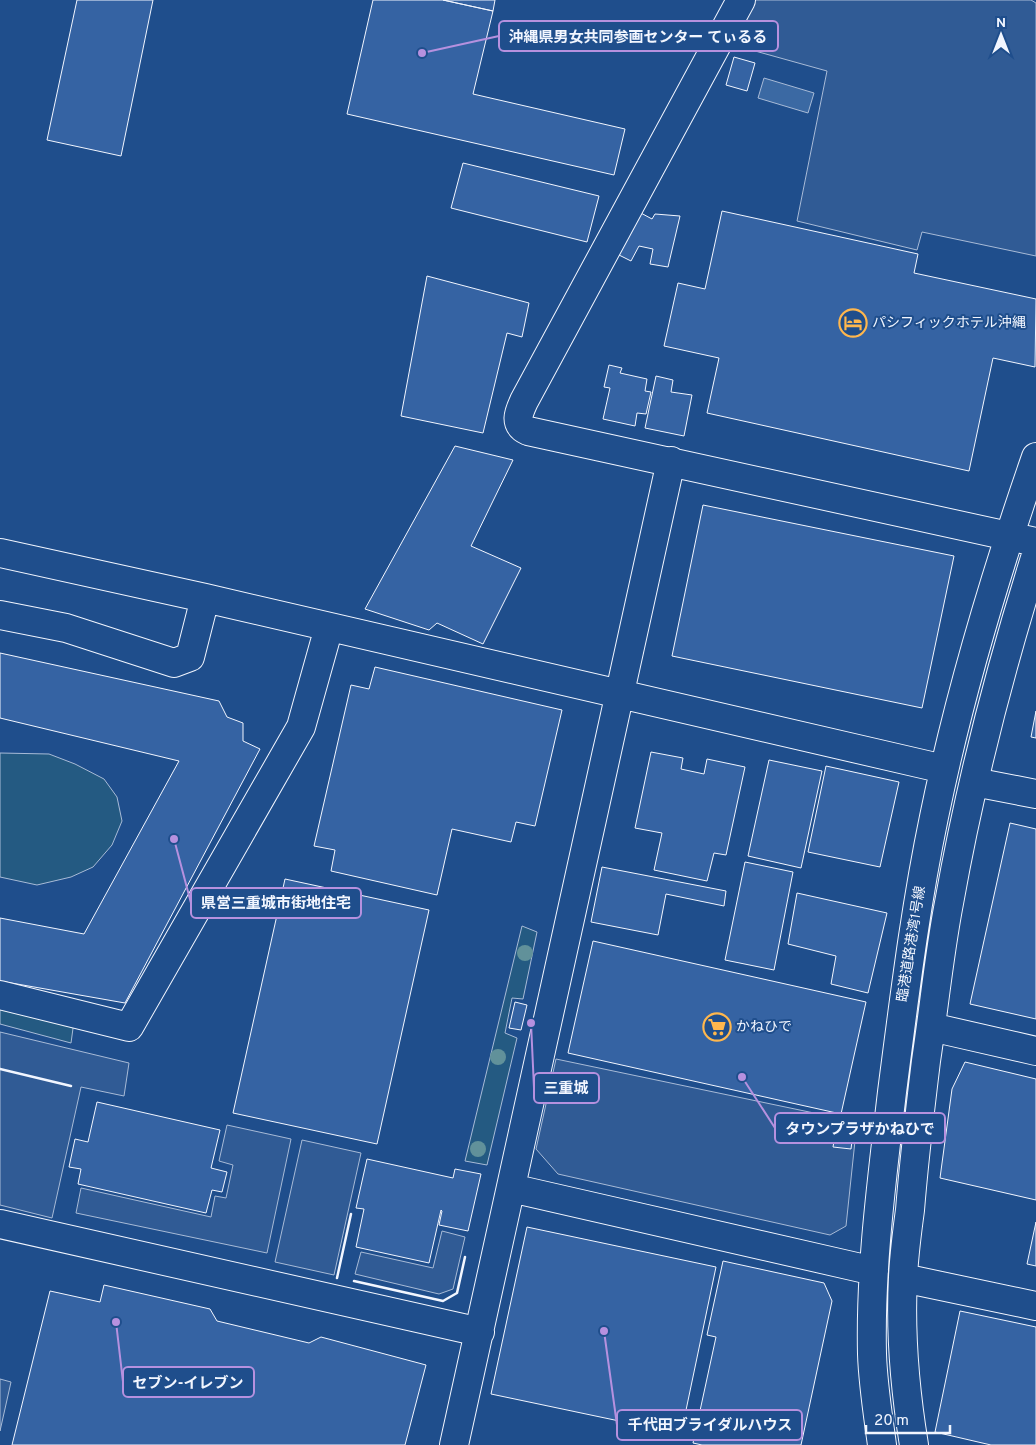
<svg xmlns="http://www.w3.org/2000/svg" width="1036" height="1445" font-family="Overpass,'Noto Sans JP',sans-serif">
<rect width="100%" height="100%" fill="#1f4e8c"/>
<path fill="#245a82" stroke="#a8bbd7" d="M0 753 49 754 75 764 104 779 117 797 122 821 112 845 93 867 71 877 37 885 0 877Z
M522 926 537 932 523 999 512 998 505 1033 517 1038 487 1165 465 1161Z
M0 1001 74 1021 71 1043 0 1024Z"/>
<path fill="#305b95" stroke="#a8bbd7" d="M753 0H1031L1036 3V256L922 232 917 250 797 221 827 71 730 44Z
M0 1032 129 1063 124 1096 81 1087 52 1218 0 1205Z
M556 1059 857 1122 846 1226 830 1235 558 1174 536 1149Z
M227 1125 291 1139 267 1253 76 1213 81 1188 211 1217 215 1196 226 1198 233 1165 219 1161Z
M302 1140 361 1153 334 1275 275 1262Z
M442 1231 465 1237 453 1289 439 1294 355 1274 361 1252 433 1268Z
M0 1379 11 1382 0 1431Z"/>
<path fill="#3b69a3" stroke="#a8bbd7" d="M764 78 814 93 808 113 758 98Z"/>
<path fill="#3563a3" stroke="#f2f6ff" d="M77 0H153L121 156 47 140Z
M373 0H443L493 11 473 94 625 129 614 175 347 114Z
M443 0H495L493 11Z
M734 57 755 63 747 91 726 85Z
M463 163 599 196 587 242 451 208Z
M722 211 918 254 914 273 1036 299 1035 367 993 358 969 471 707 413 719 358 664 346 678 283 705 289Z
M639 212 652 219 655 214 680 216 668 267 650 264 653 249 639 246 631 261 617 254Z
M427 276 529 303 522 337 507 333 483 433 401 416Z
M609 365 622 368 620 373 647 379 645 391 651 392 646 414 637 413 635 426 603 419 610 388 604 387Z
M656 376 673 380 671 392 692 395 684 436 645 428Z
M455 446 513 460 471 546 521 568 483 644 437 623 429 630 365 609Z
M703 505 954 556 922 708 672 656Z
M0 653 219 701 227 717 243 723V741L260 749 125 1003 0 981V918L84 934 179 761 0 718Z
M375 667 562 710 535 826 516 822 511 842 452 829 437 895 331 871 335 850 314 846 351 685 369 689Z
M1036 711V738L1031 737Z
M651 752 683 758 681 769 704 774 707 759 745 767 726 855 714 853 707 881 654 870 662 833 635 828Z
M769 760 822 771 801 868 748 856Z
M826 766 899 782 880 867 808 852Z
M1010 823 1036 829V1019L970 1004Z
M745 862 793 872 774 970 725 960Z
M602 867 726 891 724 906 666 894 658 935 591 922Z
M285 879 429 910 377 1144 233 1113Z
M797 893 887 913 868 993 831 984 836 956 788 944Z
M593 941 866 1002 841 1114 568 1053Z
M515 1002 527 1005 521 1030 509 1028Z
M965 1062 1036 1079V1200L940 1178 952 1089Z
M97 1102 220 1130 211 1168 227 1172 222 1192 212 1190 206 1213 78 1184 81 1169 69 1167 75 1139 88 1142Z
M836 1130 853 1133 851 1149 833 1147Z
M367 1159 453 1178 455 1169 481 1174 468 1231 439 1225 442 1211 441 1210 429 1263 356 1247 364 1209 356 1208Z
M1036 1222V1266L1027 1264Z
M527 1227 716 1267 681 1434 491 1394Z
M723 1261 824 1283 832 1301 801 1445H702L693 1443 716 1337 707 1335Z
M104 1285 210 1309 217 1321 309 1343 321 1337 426 1365 405 1445H12L50 1291 100 1302Z
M960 1311 1036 1327V1445H991L935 1432Z"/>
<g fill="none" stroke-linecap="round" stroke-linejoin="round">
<g stroke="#f2f6ff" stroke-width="30">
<path id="minor" d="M741 0 524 401C519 412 513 424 528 431L1036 542
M0 553 205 598 944 769
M0 615 66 628 174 663 190 657 205 598
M974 782 1036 794
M0 995 129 1027 301 727 329 627
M931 1027 1036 1051
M511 1188 874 1271
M0 1224 480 1332
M903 1278 1036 1306
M454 1445 671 461
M882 1445C878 1415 873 1385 872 1354 870 1267 882 1179 892 1092 904 1000 915 908 934 817 959 695 995 575 1036 457
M914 1445C905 1390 900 1333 903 1277 904 1255 907 1232 910 1210 914 1160 920 1110 926 1061 934 1008 939 955 949 903 970 785 1000 669 1036 555"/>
</g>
<use href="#minor" stroke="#1f4e8c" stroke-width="28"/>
<path stroke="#f2f6ff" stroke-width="2.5" d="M0 1069 71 1086
M337 1278 351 1214
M354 1281 443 1301 457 1293 465 1257"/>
</g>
<g fill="#61919a">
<circle cx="525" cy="953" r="8"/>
<circle cx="498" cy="1057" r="8"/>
<circle cx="478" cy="1149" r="8"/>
</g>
<defs>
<g id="hotel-ring" transform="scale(1.4375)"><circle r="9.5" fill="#1f4e8c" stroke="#ffb74d" stroke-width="1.5"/><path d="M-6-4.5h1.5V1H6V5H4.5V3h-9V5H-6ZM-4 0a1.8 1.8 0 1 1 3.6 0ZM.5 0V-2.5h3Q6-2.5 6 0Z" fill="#ffb74d"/></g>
<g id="supermarket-ring" transform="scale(1.4375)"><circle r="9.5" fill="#1f4e8c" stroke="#ffb74d" stroke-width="1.5"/><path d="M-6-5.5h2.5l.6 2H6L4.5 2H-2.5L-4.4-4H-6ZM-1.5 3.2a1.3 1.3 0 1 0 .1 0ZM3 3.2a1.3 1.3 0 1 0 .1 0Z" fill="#ffb74d"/></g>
</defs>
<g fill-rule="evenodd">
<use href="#hotel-ring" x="853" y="323"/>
<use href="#supermarket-ring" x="717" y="1027"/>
</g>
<g text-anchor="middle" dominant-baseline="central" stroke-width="4" stroke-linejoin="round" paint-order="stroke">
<g font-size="14" fill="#f2f6ff" stroke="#1f4e8c" text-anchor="start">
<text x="872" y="323">パシフィックホテル沖縄</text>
<text x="736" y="1027">かねひで</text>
</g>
<g font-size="14" fill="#f2f6ff" stroke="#1f4e8c">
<text transform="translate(912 944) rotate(-81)">臨港道路港湾1号線</text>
</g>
</g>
<path fill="none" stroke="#b691df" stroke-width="2" d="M422 53L499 36M174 839L191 903M531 1023L534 1088M742 1077L775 1128M116 1322L123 1382M604 1331L617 1425"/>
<g fill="#b691df" stroke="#1f4e8c" stroke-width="2">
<circle cx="422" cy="53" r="5"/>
<circle cx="174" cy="839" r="5"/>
<circle cx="531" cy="1023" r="5"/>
<circle cx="742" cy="1077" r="5"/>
<circle cx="116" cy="1322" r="5"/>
<circle cx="604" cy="1331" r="5"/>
</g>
<g fill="#1f4e8c" stroke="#b691df" stroke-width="2">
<rect x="499" y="21" width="279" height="30" rx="5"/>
<rect x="191" y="888" width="170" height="30" rx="5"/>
<rect x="534" y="1073" width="65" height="30" rx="5"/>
<rect x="775" y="1113" width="170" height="30" rx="5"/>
<rect x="123" y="1367" width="131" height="30" rx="5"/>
<rect x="617" y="1410" width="185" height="30" rx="5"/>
</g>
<g font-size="15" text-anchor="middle" font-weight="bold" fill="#f2f6ff">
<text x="638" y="42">沖縄県男女共同参画センター てぃるる</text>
<text x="276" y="908">県営三重城市街地住宅</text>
<text x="566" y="1093">三重城</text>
<text x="860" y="1134">タウンプラザかねひで</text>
<text x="188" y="1388">セブン-イレブン</text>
<text x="710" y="1430">千代田ブライダルハウス</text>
</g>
<g transform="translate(1001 35)" stroke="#1f4e8c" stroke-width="4" paint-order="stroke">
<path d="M0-4L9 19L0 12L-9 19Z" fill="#f2f6ff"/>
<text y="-8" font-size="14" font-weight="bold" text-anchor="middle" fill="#f2f6ff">N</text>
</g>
<path d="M866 1425v8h84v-8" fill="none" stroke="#f2f6ff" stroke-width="2.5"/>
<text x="874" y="1425" font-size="15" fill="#f2f6ff" stroke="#1f4e8c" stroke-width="4" paint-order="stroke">20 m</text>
</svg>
